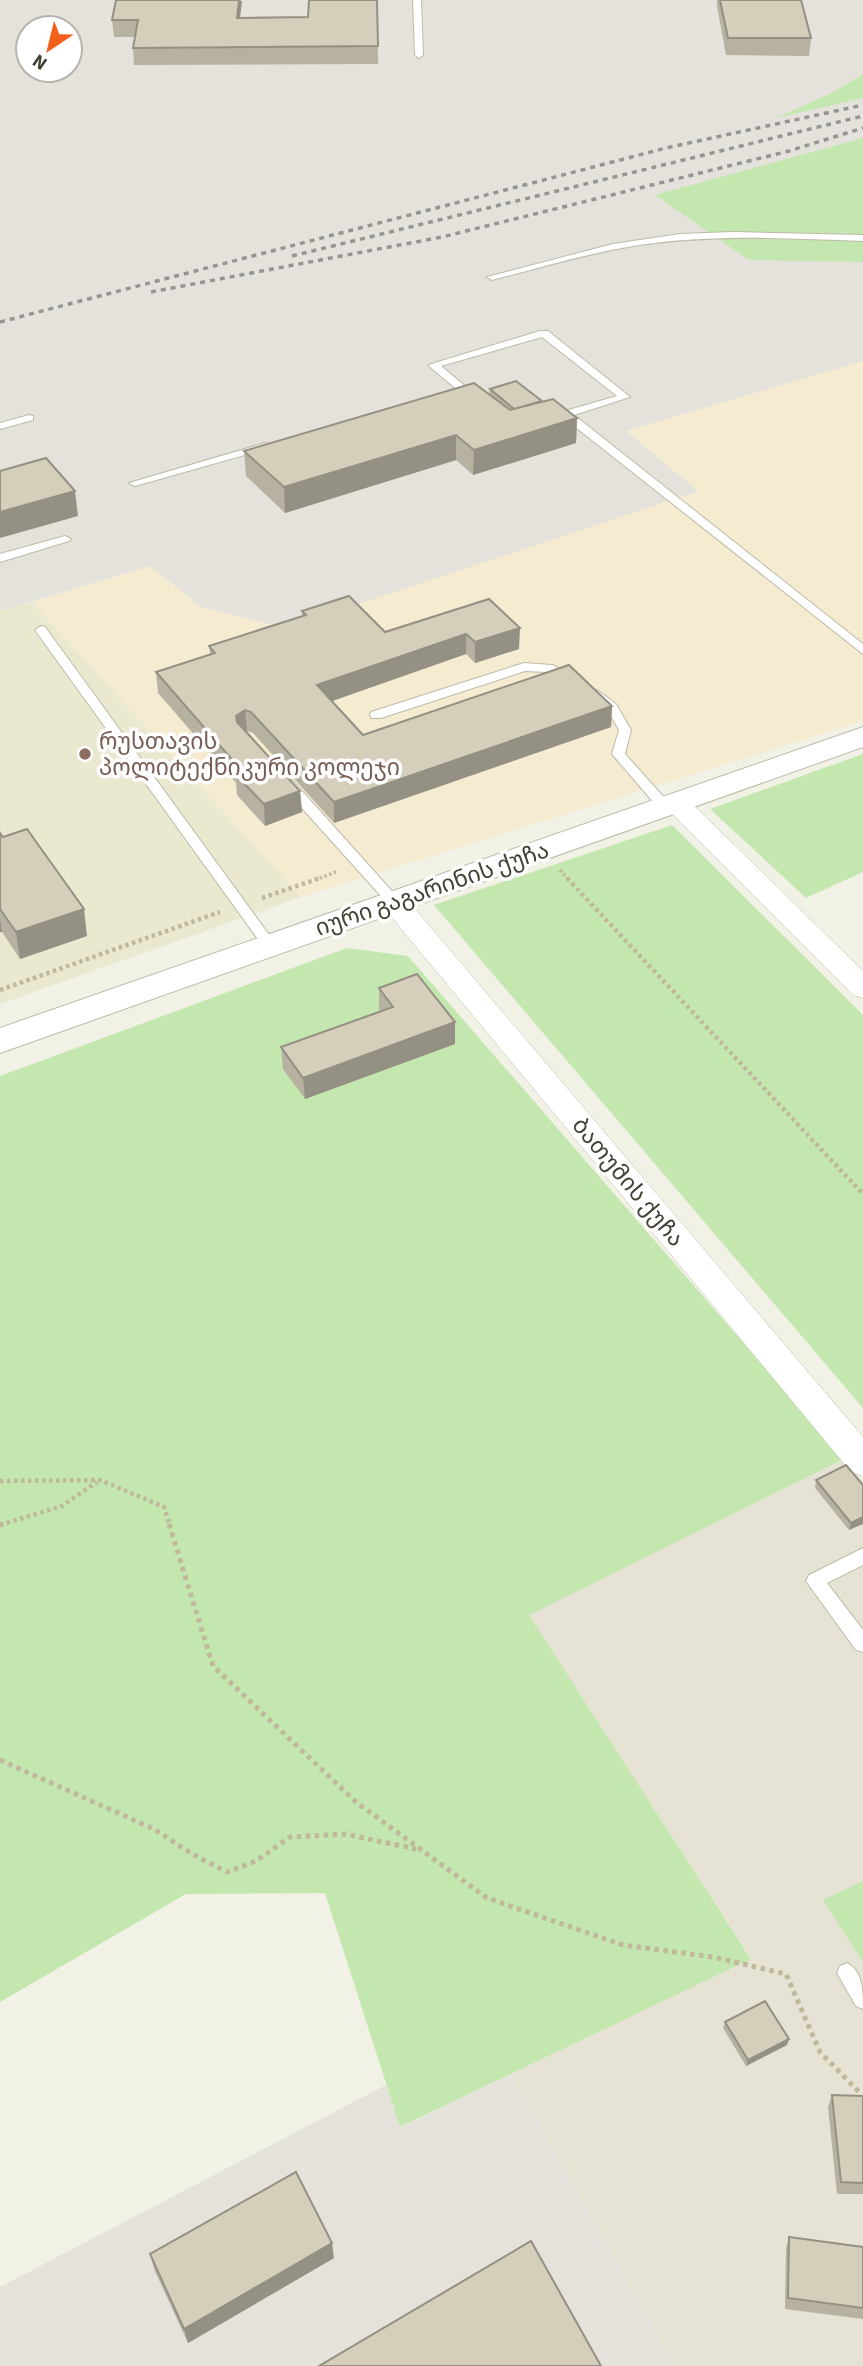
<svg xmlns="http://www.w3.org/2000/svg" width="863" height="2366" font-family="'Source Sans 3','Noto Sans Georgian',sans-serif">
<rect width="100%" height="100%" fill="#f2f1e6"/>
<path fill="#e6e3d4" d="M844 1459 863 1482V2366H675L511 2074 751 1958 528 1614Z"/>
<path fill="#f4ebd1" d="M863 361V721L301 897 32 602 150 566 201 607 286 628 697 491 626 431Z"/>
<path fill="#e4e2da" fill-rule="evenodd" d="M0 0H863V361L626 431 698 491 286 628 201 607 150 566 0 611ZM28 28H70V70H28Z
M511 2074 675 2366H0V2287L386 2085 401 2127Z"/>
<path fill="#ebe8d0" d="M32 602 301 897 0 1004V611Z"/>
<path fill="#c4e6af" d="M863 74V98L776 118 832 93Z
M863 138V262L749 260 655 195Z
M863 754V872L806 898 710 809Z
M672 825 863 1015V1408L434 905Z
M347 948 408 956 844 1459 529 1615 751 1959 400 2127 325 1893 186 1894 0 2002V1076Z
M863 1881V1962L823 1900Z"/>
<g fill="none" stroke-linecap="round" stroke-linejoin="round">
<g stroke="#bdbaa8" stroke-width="2">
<path id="service" d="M413 0H421L423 55 419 58 415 55Z
M732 232 863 235V241C786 238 709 234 633 246 585 254 539 268 492 280L487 277 613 244 680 234Z
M540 331H548L630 397 574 415 863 644V654L564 418 507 432 428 365ZM542 337 617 396 513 426 441 366Z
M29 415 33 416V420L0 429V423Z
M265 443 269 444V448L135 486 129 483Z
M65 536 71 539 69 541 0 562V554Z
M41 626 45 627 275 943 277 946 275 949H265L35 630Z
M524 663 552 665 579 678 573 682 546 672 525 671 381 718H371L370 715 371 712Z
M597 690 616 704 631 730 625 754 670 804V810H660L612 754 619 730 607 709 591 694Z
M288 780 293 781 399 899 401 902 399 905H389L283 787V781Z
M863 1548V1565L827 1583 863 1630V1652L856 1650 806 1581 809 1575Z
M847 1963C863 1971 863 1992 863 2009L856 2006 837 1973 840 1966Z"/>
</g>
<g stroke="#bdbaa8" stroke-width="1">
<path id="minor" d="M675 794 684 796 863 971V998L853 995 666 808 662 802 666 796Z
M394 893 404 896 863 1437V1476L851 1472 384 908 380 902 384 896Z"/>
</g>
<g stroke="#bdbaa8" stroke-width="2">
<path id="tertiary" d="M863 727V747L0 1053V1028Z"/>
</g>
<path stroke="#bfb89a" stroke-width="3.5" stroke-dasharray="2.5 2.5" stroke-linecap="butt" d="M560 870 569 880
M315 880 336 872"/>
<path stroke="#bfb89a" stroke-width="4.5" stroke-dasharray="3.5 3.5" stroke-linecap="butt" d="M567 878 863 1194
M262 898 320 878
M0 990 220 912
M0 1481 100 1480 164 1507 170 1526
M0 1525 62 1506 97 1482"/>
<path stroke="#bfb89a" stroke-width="5" stroke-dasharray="4.5 4.5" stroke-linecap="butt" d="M169 1524 213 1666 356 1802 487 1898 623 1945 713 1957 786 1974 820 2052 863 2096
M0 1525 3 1524
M0 1760 154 1829 192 1854 227 1872 256 1861 290 1837 345 1834 416 1849"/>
<use href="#service" fill="#fff" fill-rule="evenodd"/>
<use href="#minor" fill="#fff" fill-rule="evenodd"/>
<use href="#tertiary" fill="#fff" fill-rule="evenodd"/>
<path stroke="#959595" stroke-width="3.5" stroke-dasharray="5 5" stroke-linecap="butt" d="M292 256 863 116
M151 292 442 237 789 151 863 128
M0 322 666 148 863 105"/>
</g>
<path fill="#b6b1a1" d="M377 0 378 64 134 65 133 48 135 37H114L112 20 308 17Z
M717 0H801L811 38 809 56 726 55 717 6Z
M490 389 542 402 577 418 576 443 473 475 456 460 285 513 246 476 244 451 489 394Z
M489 599 519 649 475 663 466 654 332 701 363 735 612 706 611 727 334 823 253 733 247 731 300 791 302 812 265 826 237 795 236 783 158 693 156 672 210 654 209 646 302 616V611L385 632Z
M0 833 3 837 87 936 20 959 2 932H0Z
M379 988 455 1022V1044L305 1099 283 1069 281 1047 381 1012 379 1009Z
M816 1480 863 1485 849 1530 815 1488Z
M725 2022 789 2039 787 2045 746 2066 723 2028Z
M832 2095 863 2096V2194H837L828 2107Z
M789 2237 863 2247V2319L785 2309 786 2248Z
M150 2254 334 2258 188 2343 154 2269Z"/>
<path fill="#949083" d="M239 0 242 1 238 35 237 18Z
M577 418 576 443 473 475 474 450Z
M456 435V460L285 513 284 487Z
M75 491 78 516 0 538V512Z
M520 628 519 649 475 663V642Z
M466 634V654L318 706 317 685Z
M612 706 611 727 334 823V802Z
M245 710 247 731 238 737 236 716Z
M300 791 302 812 265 826 264 804Z
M84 909 87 936 20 959 16 932Z
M0 919 2 932H0Z
M455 1022V1044L305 1099 303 1078Z
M863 1517V1524L849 1530 851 1523Z
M789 2039 787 2045 746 2066 748 2060Z
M332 2243 334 2258 188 2343 184 2329Z"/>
<path fill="#d4cebb" stroke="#949083" stroke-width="2" d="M116 0H239L237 18 308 17 309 0H377L378 46 133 48 138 20H112Z
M720 0H801L811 38H728Z
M516 381 542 401 514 409 490 389Z
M474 383 510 410 553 399 577 418 474 450 456 435 284 487 244 451Z
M46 458 75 491 0 512V471Z
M349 596 385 632 489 599 520 628 475 642 466 634 317 685 363 735 569 665 612 706 334 802 251 712 245 710 236 716 237 722 300 791 264 804 235 774 242 771 156 672 215 653 209 646 306 615 302 611Z
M27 829 84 909 16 932 0 909V833L3 837Z
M417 974 455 1022 303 1078 281 1047 393 1007 379 988Z
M846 1465 863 1485V1517L851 1523 816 1480Z
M765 2001 789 2039 748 2060 725 2022Z
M832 2095 863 2096V2183L841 2182Z
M296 2172 332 2243 184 2329 150 2254Z
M789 2237 863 2247V2308L788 2298Z
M531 2241 601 2366H319Z"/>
<circle fill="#8d6e63" stroke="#fff" stroke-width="2.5" cx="85" cy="754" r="7"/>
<g text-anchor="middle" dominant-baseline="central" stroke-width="7" stroke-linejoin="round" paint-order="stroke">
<g font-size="23" fill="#785e54" stroke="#fff" text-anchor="start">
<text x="99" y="741">რუსთავის<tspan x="99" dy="26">პოლიტექნიკური კოლეჯი</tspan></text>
</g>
<g font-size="23" fill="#454135" stroke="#fff">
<text transform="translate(432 889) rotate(-19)">იური გაგარინის ქუჩა</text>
<text transform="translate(628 1182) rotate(50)">ბათუმის ქუჩა</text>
</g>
</g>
<g transform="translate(49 49) rotate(215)"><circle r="33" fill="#ffffff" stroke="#b5b3ae" stroke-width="2"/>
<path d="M0-5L12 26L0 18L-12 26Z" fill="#f4601b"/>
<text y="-10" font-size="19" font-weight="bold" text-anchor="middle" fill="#454135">N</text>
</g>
</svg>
